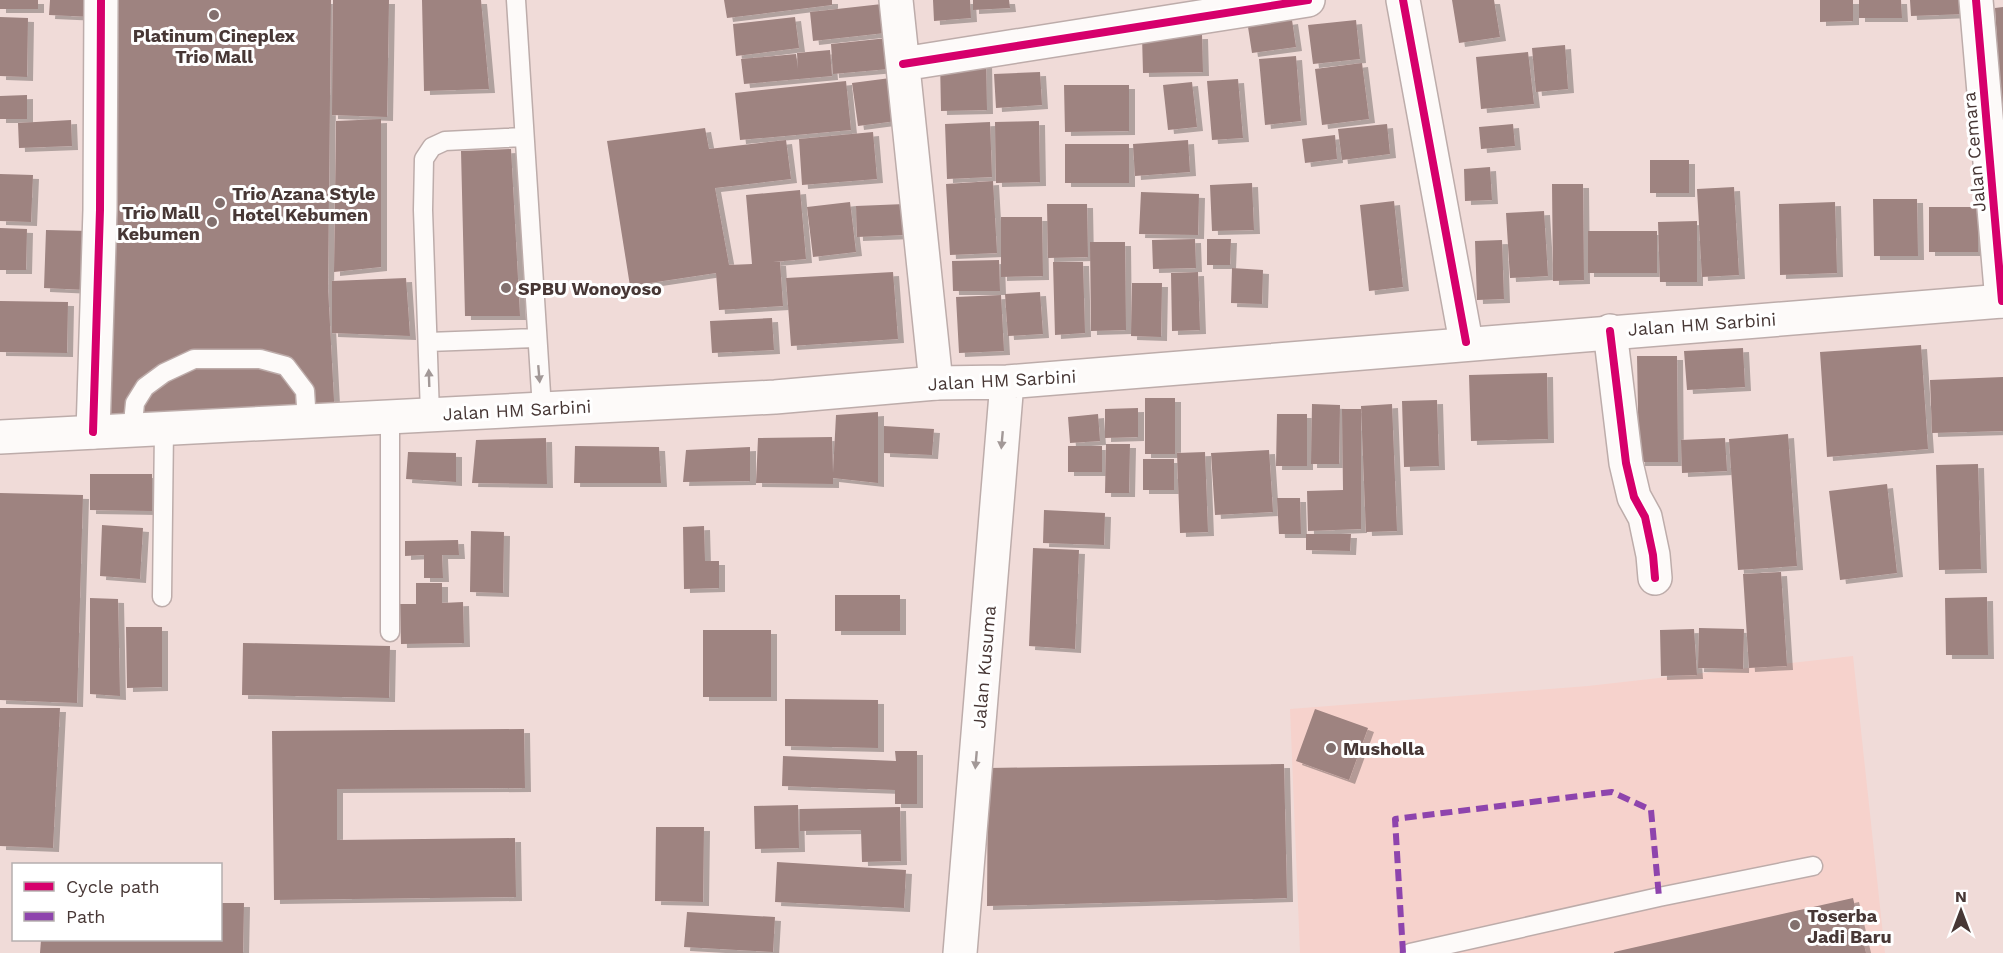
<svg xmlns="http://www.w3.org/2000/svg" width="2003" height="953" font-family="'Work Sans',sans-serif">
<defs>
<filter id="shadow"><feDropShadow dx="6" dy="4" stdDeviation="0" flood-color="#0004"/></filter>
</defs>
<rect width="100%" height="100%" fill="#f0dbd8"/>
<path fill="#f6d2cc" d="M1853 656 1885 953H1300L1290 709 1588 686Z"/>
<path fill="#9e8380" filter="url(#shadow)" d="M0 0H38V9H0Z
M50 0H93V17L49 15Z
M99 0H331L328 288 335 419 93 432Z
M333 0H389L387 117 332 115Z
M422 0H481L489 89 424 91Z
M724 0H832V5L727 18Z
M933 0H970L971 18 934 21Z
M973 0H1009L1010 8 973 10Z
M1452 0H1494L1500 37 1459 43Z
M1820 0H1853V21L1820 22Z
M1859 0H1901L1902 18H1859Z
M1910 0H1966V14L1911 16Z
M882 4 885 33 813 41 810 12Z
M2003 7V107H2001L1995 8Z
M0 17 28 18 27 77 0 76Z
M795 17 799 48 736 56 733 24Z
M1292 20 1296 47 1252 53 1248 27Z
M1356 20 1360 59 1313 64 1308 25Z
M1202 35 1203 72 1143 73 1142 36Z
M897 37 900 68 833 74 831 44Z
M1565 45 1568 89 1536 92 1532 48Z
M830 50 832 76 744 84 741 59 796 54 798 69 797 53Z
M1528 52 1534 104 1481 109 1476 57Z
M1296 56 1301 121 1265 125 1259 59Z
M986 60 987 110 941 111 940 61Z
M1362 63 1369 119 1322 125 1315 69Z
M1040 72 1042 105 996 108 994 74Z
M898 77 904 120 858 126 852 83Z
M1238 79 1243 138 1212 140 1207 81Z
M846 81 851 130 740 140 735 93Z
M1192 82 1197 127 1168 130 1163 85Z
M1064 85H1129V131L1065 132Z
M27 95V119H0V96Z
M381 119V267L334 272 336 121Z
M71 120 72 146 19 148 18 123Z
M1039 121 1040 182 996 183 995 122Z
M990 122 992 177 947 179 945 124Z
M1387 124 1390 154 1342 160 1338 129Z
M1513 124 1515 146 1481 149 1479 127Z
M705 128 709 149 786 140 791 179 715 188 729 265 752 264 746 195 800 190 806 259 773 262H780L783 306 719 310 716 273 630 286 607 141Z
M873 132 877 179 802 185 799 139Z
M1335 135 1337 159 1305 163 1302 139Z
M1188 140 1190 172 1135 176 1133 144Z
M1065 144H1129V183H1065Z
M511 149 520 316H465L461 151Z
M1650 160H1689V193H1650Z
M1490 167 1492 200 1465 201 1464 169Z
M0 174 33 175 31 222 0 221Z
M993 181 997 253 950 255 946 184Z
M1252 183 1254 230 1212 231 1210 185Z
M1552 184H1583L1584 280 1553 281Z
M1734 187 1739 275 1702 277 1697 189Z
M1141 192 1199 194 1198 235 1139 234Z
M1873 199H1917L1918 256H1874Z
M1394 201 1403 287 1369 291 1360 205Z
M850 202 856 252 813 257 807 207Z
M1835 202 1837 273 1780 275 1779 204Z
M905 204 906 235 857 237 856 206Z
M1047 204H1087L1088 257 1048 258Z
M1929 207H1978V252H1929Z
M1544 211 1548 276 1510 278 1506 213Z
M1001 217H1042L1043 276 1001 277Z
M1697 221V282H1660L1658 222Z
M0 228 27 229 26 270H0Z
M46 230 90 231 87 290 44 288Z
M1588 231H1657V273H1588Z
M1195 239 1196 268 1153 269 1152 240Z
M1207 239H1231L1230 265H1207Z
M1502 240 1504 299 1477 300 1475 241Z
M1090 242H1125L1126 330 1091 331Z
M999 260 1000 291H953L952 261Z
M1053 262H1083L1085 333 1055 335Z
M1232 268 1263 270 1262 304 1231 303Z
M893 272 898 339 791 346 786 278Z
M1198 272 1200 330 1172 331 1171 273Z
M406 278 410 336 332 333V281Z
M1132 283H1162L1161 337 1131 336Z
M1040 292 1043 334 1008 336 1005 294Z
M1001 295 1004 351 959 353 956 297Z
M0 301 68 302 67 353 0 352Z
M772 318 774 350 712 353 710 321Z
M1921 345 1928 449 1827 457 1820 352Z
M1743 348 1745 387 1687 390 1684 351Z
M1637 356H1677L1678 462H1639Z
M1547 373 1548 439 1471 441 1469 375Z
M2003 377V431L1932 433 1930 380Z
M1145 398H1175V454H1145Z
M1437 400 1439 466 1404 467 1402 401Z
M1312 404 1340 405 1339 464H1311Z
M1392 404 1397 531 1366 532 1361 406Z
M1138 408V437L1105 438V409Z
M1342 409H1361V529L1308 531 1307 491 1343 490Z
M878 412V483L833 478V484L756 483 758 438 832 437 833 473 836 415Z
M1098 414 1100 441 1070 443 1068 417Z
M1277 414H1307V466H1276Z
M884 426 934 429 932 455 884 453Z
M1788 434 1797 566 1738 570 1729 439Z
M546 438 547 484 472 483 476 440Z
M1725 438 1727 471 1682 473 1681 440Z
M1106 444H1130L1129 493H1105Z
M575 446 659 447 661 483H574Z
M1068 446H1102V472H1068Z
M750 447V481L683 482 686 450Z
M1269 450 1273 512 1215 515 1211 453Z
M408 452 456 453V482L406 479Z
M1205 452 1208 532 1180 533 1177 453Z
M1143 459H1174V490H1143Z
M1978 464 1981 569 1939 570 1936 465Z
M90 474H152V511L90 510Z
M1887 484 1897 573 1840 580 1829 491Z
M0 493 83 495 77 703 0 700Z
M1277 498H1300L1301 534H1279Z
M1044 510 1105 513 1104 545 1043 543Z
M102 525 143 528 140 579 100 576Z
M704 526 705 561H719V588L684 589 683 527Z
M471 531 504 532 503 593 470 592Z
M1306 534H1351L1350 551 1306 550Z
M458 540 459 555H442L443 578H424V555L405 556V541Z
M1033 548 1079 550 1075 649 1029 646Z
M1781 572 1787 666 1749 668 1743 574Z
M416 583H442V603L463 602 464 643 401 644 400 604H416Z
M835 595H900V631H835Z
M1987 597 1988 655H1946L1945 598Z
M90 598 118 599 120 696 90 694Z
M126 627H162V687L127 688Z
M1699 628 1744 629 1743 669 1698 668Z
M1694 629 1697 675 1661 676 1660 630Z
M703 630H771V697H703Z
M243 643 390 646 389 698 242 695Z
M785 699 878 700V748L785 746Z
M0 708H60L53 848 0 846Z
M1315 709 1368 728 1349 780 1296 761Z
M524 729 525 788 337 789V840L515 838 516 897 274 900 272 731Z
M895 751H917V804H895V790L782 786 783 756 896 761Z
M1284 764 1287 898 987 906 988 768Z
M798 805 799 848 755 849 754 806Z
M900 807 901 861 862 862 861 830 800 831V809Z
M656 827H704L703 902 655 901Z
M777 862 906 870 904 908 775 902Z
M1853 898 1866 953H1614V952Z
M220 903H244L243 953H40L41 940H220Z
M687 912 775 917 773 952 684 947Z"/>
<g fill="none" stroke-linecap="round" stroke-linejoin="round">
<g stroke="#bdacaa" stroke-width="21">
<path id="service" d="M516 0 542 409
M428 342 535 338
M430 414 423 210 424 159 432 147 445 141 524 137
M390 417V632
M133 423 135 403 145 387 164 373 194 359H260L286 366 305 391 307 421
M162 597 164 428
M1410 953 1659 897 1813 866"/>
</g>
<g stroke="#bdacaa" stroke-width="36">
<path id="minor" d="M896 0 936 383
M1403 0 1466 342
M903 64 1308 0
M1610 331 1626 463 1634 497 1645 517 1653 555 1655 578
M93 432 100 210 101 0"/>
</g>
<g stroke="#bdacaa" stroke-width="36">
<path id="tertiary" d="M1976 0 2002 301"/>
</g>
<g stroke="#bdacaa" stroke-width="36">
<path id="secondary" d="M0 437 775 397 936 383 1007 382 2003 301
M960 953 1007 382"/>
</g>
<use href="#service" stroke="#fdfaf9" stroke-width="18"/>
<use href="#minor" stroke="#fdfaf9" stroke-width="33"/>
<use href="#tertiary" stroke="#fdfaf9" stroke-width="33"/>
<use href="#secondary" stroke="#fdfaf9" stroke-width="33"/>
<path stroke="#8e44ad" stroke-width="6" stroke-dasharray="12 6" stroke-linecap="butt" d="M1403 953 1395 819 1612 792 1651 810 1659 897"/>
<g stroke="#fff" stroke-width="11">
<path id="cycleway" d="M1403 0 1466 342
M1976 0 2002 301
M903 64 1308 0
M1610 331 1626 463 1634 497 1645 517 1653 555 1655 578
M93 432 100 210 101 0"/>
</g>
<use href="#cycleway" stroke="#d6006c" stroke-width="8"/>
</g>
<defs><path id="oneway-solid" d="M-6-.8H1V-3.2L6.5 0L1 3.2V.8H-6Z" transform="scale(1.5)"/></defs>
<g fill="#a29897">
<use href="#oneway-solid" transform="translate(539 374) rotate(85)"/>
<use href="#oneway-solid" transform="translate(429 378) rotate(-92)"/>
<use href="#oneway-solid" transform="translate(1002 440) rotate(95)"/>
<use href="#oneway-solid" transform="translate(976 760) rotate(95)"/>
</g>
<g fill="#82706e" stroke="#fff" stroke-width="2">
<circle cx="214" cy="15" r="6"/>
<circle cx="220" cy="203" r="6"/>
<circle cx="212" cy="222" r="6"/>
<circle cx="506" cy="288" r="6"/>
<circle cx="1331" cy="748" r="6"/>
<circle cx="1795" cy="925" r="6"/>
</g>
<g text-anchor="middle" dominant-baseline="central" stroke-width="6" stroke-linejoin="round" paint-order="stroke">
<g font-size="18" font-weight="bold" fill="#473735" stroke="#fff" text-anchor="start">
<text x="214" y="35" text-anchor="middle">Platinum Cineplex<tspan x="214" dy="21">Trio Mall</tspan></text>
<text x="232" y="193">Trio Azana Style<tspan x="232" dy="21">Hotel Kebumen</tspan></text>
<text x="200" y="212" text-anchor="end">Trio Mall<tspan x="200" dy="21">Kebumen</tspan></text>
<text x="518" y="288">SPBU Wonoyoso</text>
<text x="1343" y="748">Musholla</text>
<text x="1807" y="915">Toserba<tspan x="1807" dy="21">Jadi Baru</tspan></text>
</g>
<g font-size="18" fill="#473735" stroke="#fff">
<text transform="translate(1974 152) rotate(-95)">Jalan Cemara</text>
<text transform="translate(1702 324) rotate(-4)">Jalan HM Sarbini</text>
<text transform="translate(1002 380) rotate(-3)">Jalan HM Sarbini</text>
<text transform="translate(517 410) rotate(-3)">Jalan HM Sarbini</text>
<text transform="translate(984 667) rotate(-85)">Jalan Kusuma</text>
</g>
</g>
<rect x="12" y="863" width="210" height="78" fill="#ffffff" stroke="#b5afae" stroke-width="1.5"/>
<rect x="24" y="882" width="30" height="9" fill="#d6006c" stroke="#b5afae" stroke-width="1.5"/>
<text x="66" y="893" font-size="18" fill="#473735">Cycle path</text>
<rect x="24" y="912" width="30" height="9" fill="#8e44ad" stroke="#b5afae" stroke-width="1.5"/>
<text x="66" y="923" font-size="18" fill="#473735">Path</text>
<g transform="translate(1961 911)" stroke="#ffffff" stroke-width="4.5" paint-order="stroke">
<path d="M0-4.5L10 22L0 15L-10 22Z" fill="#473735"/>
<text y="-9" font-size="16" font-weight="bold" text-anchor="middle" fill="#473735">N</text>
</g>
</svg>
